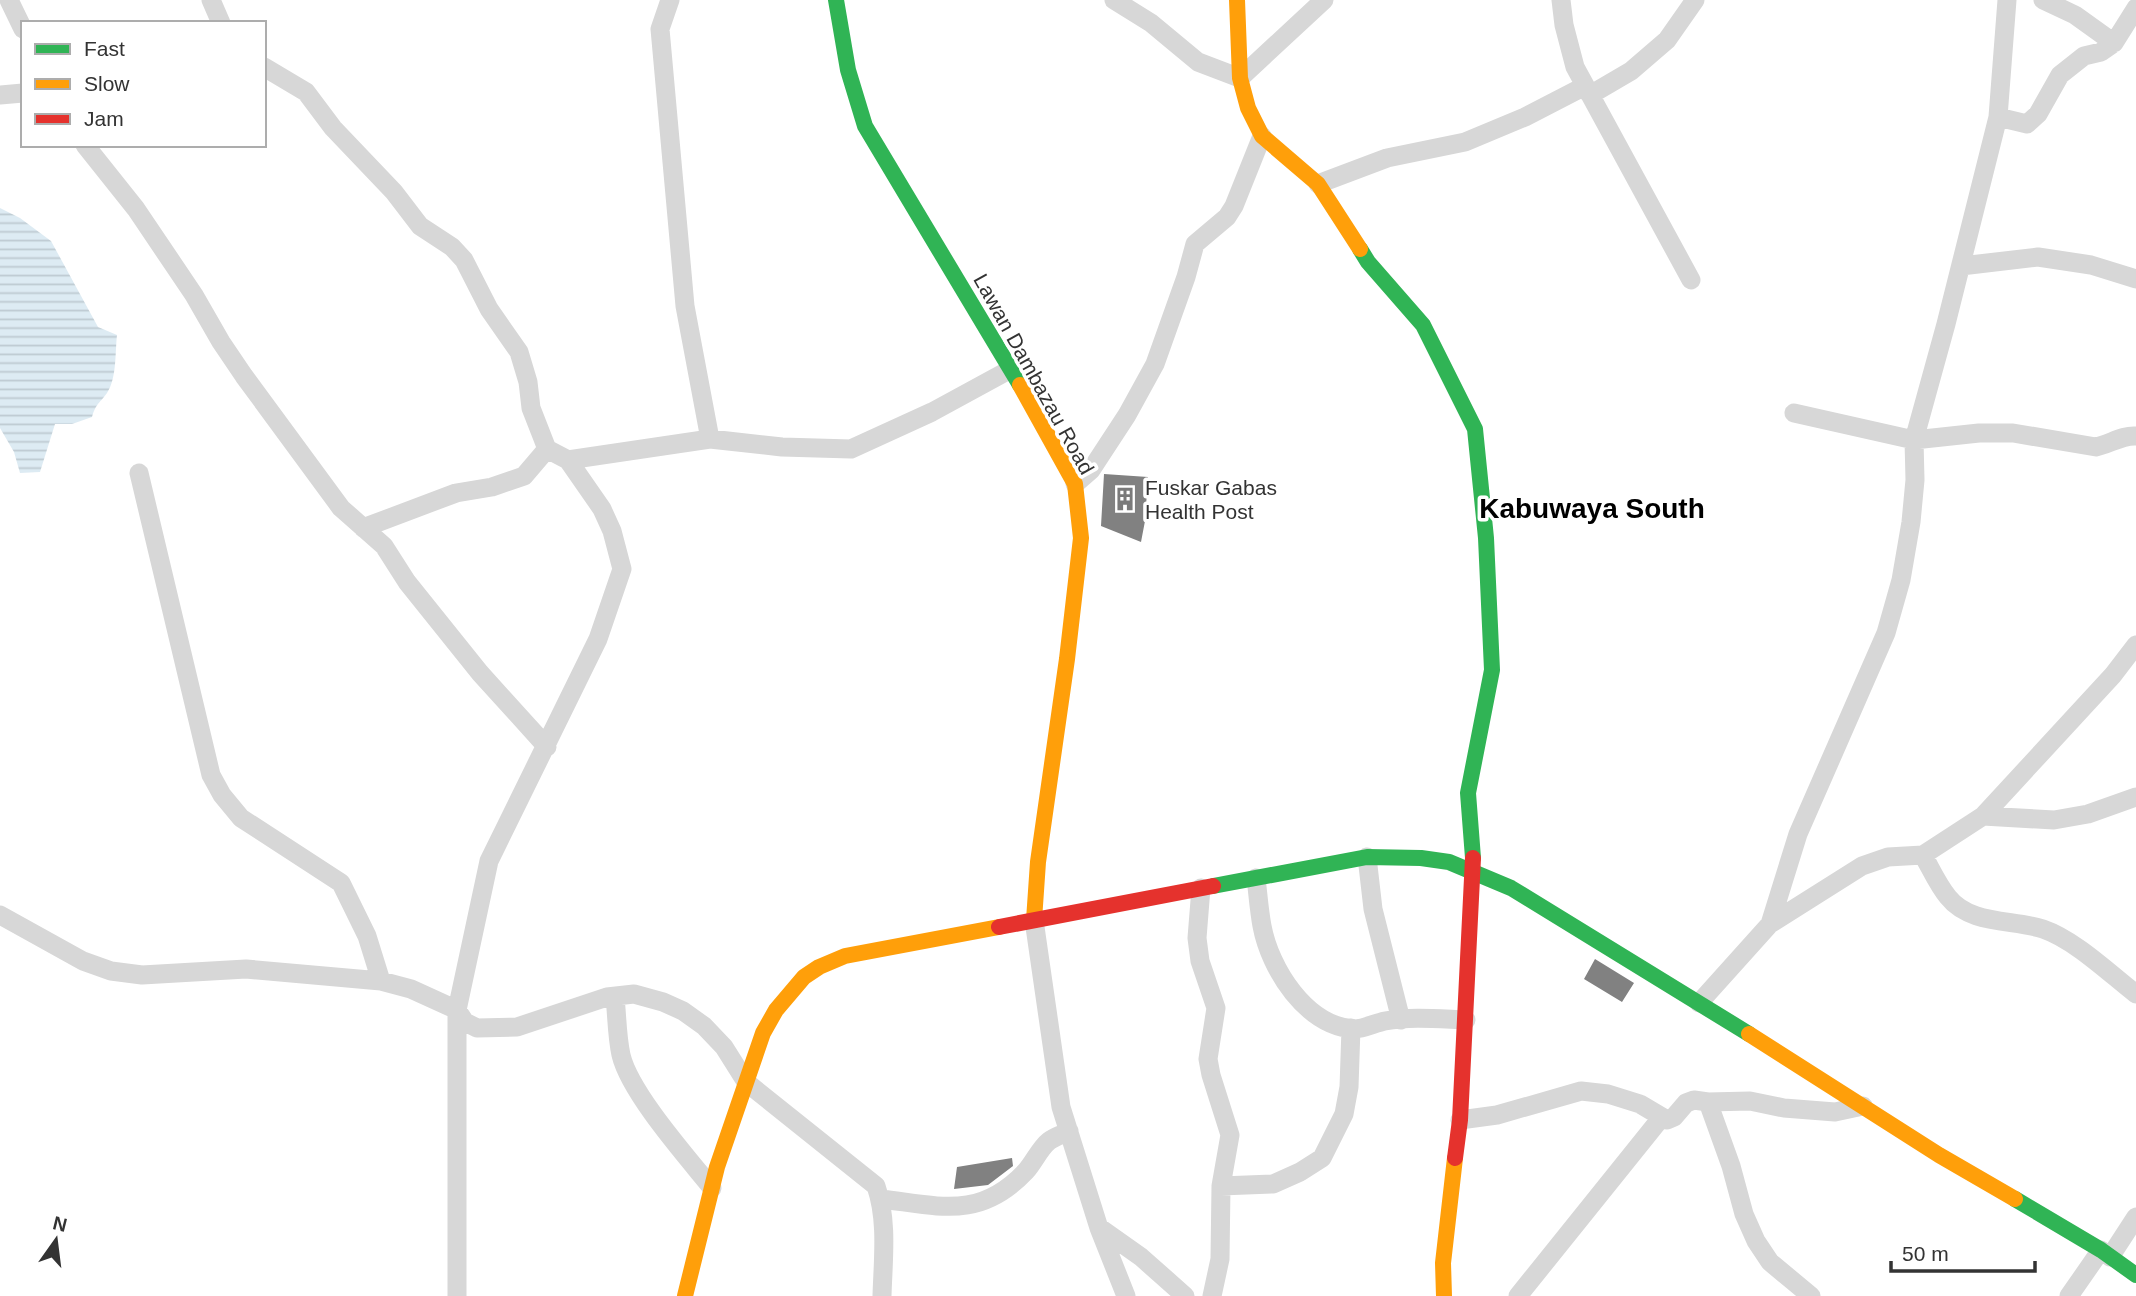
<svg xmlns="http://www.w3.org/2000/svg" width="2136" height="1296" font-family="Arial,sans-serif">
<defs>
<pattern id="water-rules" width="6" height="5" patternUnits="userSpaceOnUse" patternTransform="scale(1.75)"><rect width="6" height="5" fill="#ddebf3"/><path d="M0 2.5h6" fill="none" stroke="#becad1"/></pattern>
</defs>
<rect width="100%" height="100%" fill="#fff"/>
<path fill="url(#water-rules)" d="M0 208 20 218 51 241 98 327 117 335C115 352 117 378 107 393 100 403 96 403 92 417L72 424H55L40 472 20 473 14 452 0 428Z"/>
<path fill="#818181" d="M1104 474 1148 477 1145 521 1141 542 1101 526Z
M1595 959 1634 983 1622 1002 1584 979Z
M1012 1158 1013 1166 988 1185 954 1189 957 1167Z"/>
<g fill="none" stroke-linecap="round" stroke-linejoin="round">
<path stroke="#d7d7d7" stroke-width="19" d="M9 0 23 29
M211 0 221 23
M670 0 660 29 685 306 710 439
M1114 0 1151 23 1198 62 1240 78 1324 0
M1561 0 1564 25 1575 67 1691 280
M2043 0 2075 15 2114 43
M264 67 306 92 333 128 394 192 420 226 452 247 464 260 489 309 519 352 528 382 531 408 547 449
M0 95 23 93
M1590 95 1631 71 1667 40 1695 0
M1998 117 2027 124 2038 114 2060 75 2084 56 2101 52 2114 43 2136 8
M85 145 136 209 194 295 221 342 244 376 341 508 384 546 407 582 480 673 547 747
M1318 184 1387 158 1465 142 1525 117 1585 86
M1961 266 2038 257 2091 265 2136 279
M1794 413 1914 440 1979 433H2013L2096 447C2110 444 2122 435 2136 436
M139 473 211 775 222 795 241 818 341 883 367 936 381 981
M1075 484 1091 470 1127 415 1155 364 1186 277 1195 244 1227 217 1234 206 1262 136
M363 528 456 493 492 487 524 476 547 449 568 460 710 439 782 447 851 449 932 412 1011 369
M1983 816 2054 820 2088 814 2136 797
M1923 855C1931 869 1938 885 1948 897 1970 925 2013 919 2043 929 2075 940 2109 973 2136 994
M1367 857 1373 909 1401 1020
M1256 878C1258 894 1259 910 1262 926 1270 969 1306 1026 1354 1029 1364 1029 1375 1023 1385 1021 1411 1016 1440 1019 1466 1020
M1201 888 1197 938 1200 961 1216 1008 1208 1059 1211 1075 1230 1135 1221 1186 1220 1259 1212 1296
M0 915 83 961 111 971 142 975 246 969 381 981 411 989 457 1010 465 1022 477 1028 517 1027 607 997 634 994 663 1002 683 1011 704 1026 724 1047 746 1082 876 1186C888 1221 883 1260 882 1296
M1034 920 1061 1107 1099 1228 1126 1296
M1770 924 1862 866 1888 857 1923 855 1983 816 2113 675 2136 645
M615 997C617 1016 617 1037 621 1055 630 1093 687 1157 712 1188
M1699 1003 1770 924 1798 834 1886 633 1901 580 1911 522 1915 480 1914 440 1946 324 1998 117 2007 0
M1708 1102 1731 1166 1744 1214 1756 1241 1770 1262 1811 1296
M1460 1120 1497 1115 1581 1091 1608 1094 1640 1104 1667 1120 1674 1117 1686 1103 1694 1100 1708 1102 1750 1101 1784 1108 1835 1112 1863 1106
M1221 1186 1273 1184 1300 1172 1322 1158 1344 1114 1349 1087 1351 1028
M881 1199C940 1206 980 1220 1026 1171 1034 1162 1040 1148 1049 1141 1054 1137 1063 1134 1069 1131
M1100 1228 1141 1257 1185 1296
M2110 1257 2136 1217
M457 1296V1010L489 861 598 639 622 569 612 531 602 509 568 460
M1518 1296 1661 1118
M2069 1296 2101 1250"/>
<path stroke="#30b455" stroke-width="16" d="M836 0 848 70 865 126 1020 385
M1360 249 1368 262 1423 325 1475 429 1486 538 1492 670 1468 793 1473 858
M1213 886 1367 857 1421 858 1449 862 1511 888 1749 1034
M2015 1199 2101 1250 2136 1275"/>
<path stroke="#ff9f0a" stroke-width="16" d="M1237 0 1240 78 1248 108 1262 136 1318 184 1360 249
M1020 385 1075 484 1081 538 1067 659 1038 862 1034 920
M1749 1034 1939 1155 2015 1199
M685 1296 717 1167 763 1033 776 1010 804 977 819 967 845 956 999 927
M1444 1296 1443 1263 1455 1158"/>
<path stroke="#e5322d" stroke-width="16" d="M999 927 1213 886
M1455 1158 1460 1120 1473 858"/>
</g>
<defs>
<g id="building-bare" transform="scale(1.89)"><path d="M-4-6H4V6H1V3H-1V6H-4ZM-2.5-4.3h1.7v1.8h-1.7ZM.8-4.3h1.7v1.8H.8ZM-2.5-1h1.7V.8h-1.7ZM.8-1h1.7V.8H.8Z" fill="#7a7a7a" stroke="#fff" stroke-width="2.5" paint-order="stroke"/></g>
</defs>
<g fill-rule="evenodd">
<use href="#building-bare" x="1125" y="499"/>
</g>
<g text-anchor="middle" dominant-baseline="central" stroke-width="7" stroke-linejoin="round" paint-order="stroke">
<g font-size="21" fill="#333" stroke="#fff">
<text transform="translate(1034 374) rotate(61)">Lawan Dambazau Road</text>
</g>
<g font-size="21" fill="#333" stroke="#fff" text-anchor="start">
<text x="1145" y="487">Fuskar Gabas<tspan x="1145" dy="24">Health Post</tspan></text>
</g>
<g font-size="28" font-weight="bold" fill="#000" stroke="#fff">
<text x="1592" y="508">Kabuwaya South</text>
</g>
</g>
<rect x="21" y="21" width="245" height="126" fill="#ffffff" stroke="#adadad" stroke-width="2"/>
<rect x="35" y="44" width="35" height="10" fill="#30b455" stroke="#adadad" stroke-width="2"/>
<text x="84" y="56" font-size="21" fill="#333333">Fast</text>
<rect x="35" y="79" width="35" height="10" fill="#ff9f0a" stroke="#adadad" stroke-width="2"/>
<text x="84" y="91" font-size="21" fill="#333333">Slow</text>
<rect x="35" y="114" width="35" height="10" fill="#e5322d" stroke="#adadad" stroke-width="2"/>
<text x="84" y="126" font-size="21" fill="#333333">Jam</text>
<g transform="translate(56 1240) rotate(14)" stroke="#ffffff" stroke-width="5" paint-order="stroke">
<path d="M0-5L12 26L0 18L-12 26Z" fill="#333333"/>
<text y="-10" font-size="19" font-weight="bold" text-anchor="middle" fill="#333333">N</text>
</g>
<path d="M1891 1261v10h144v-10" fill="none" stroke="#333333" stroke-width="3.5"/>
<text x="1902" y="1261" font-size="21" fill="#333333" stroke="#ffffff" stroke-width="5" paint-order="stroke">50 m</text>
</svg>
